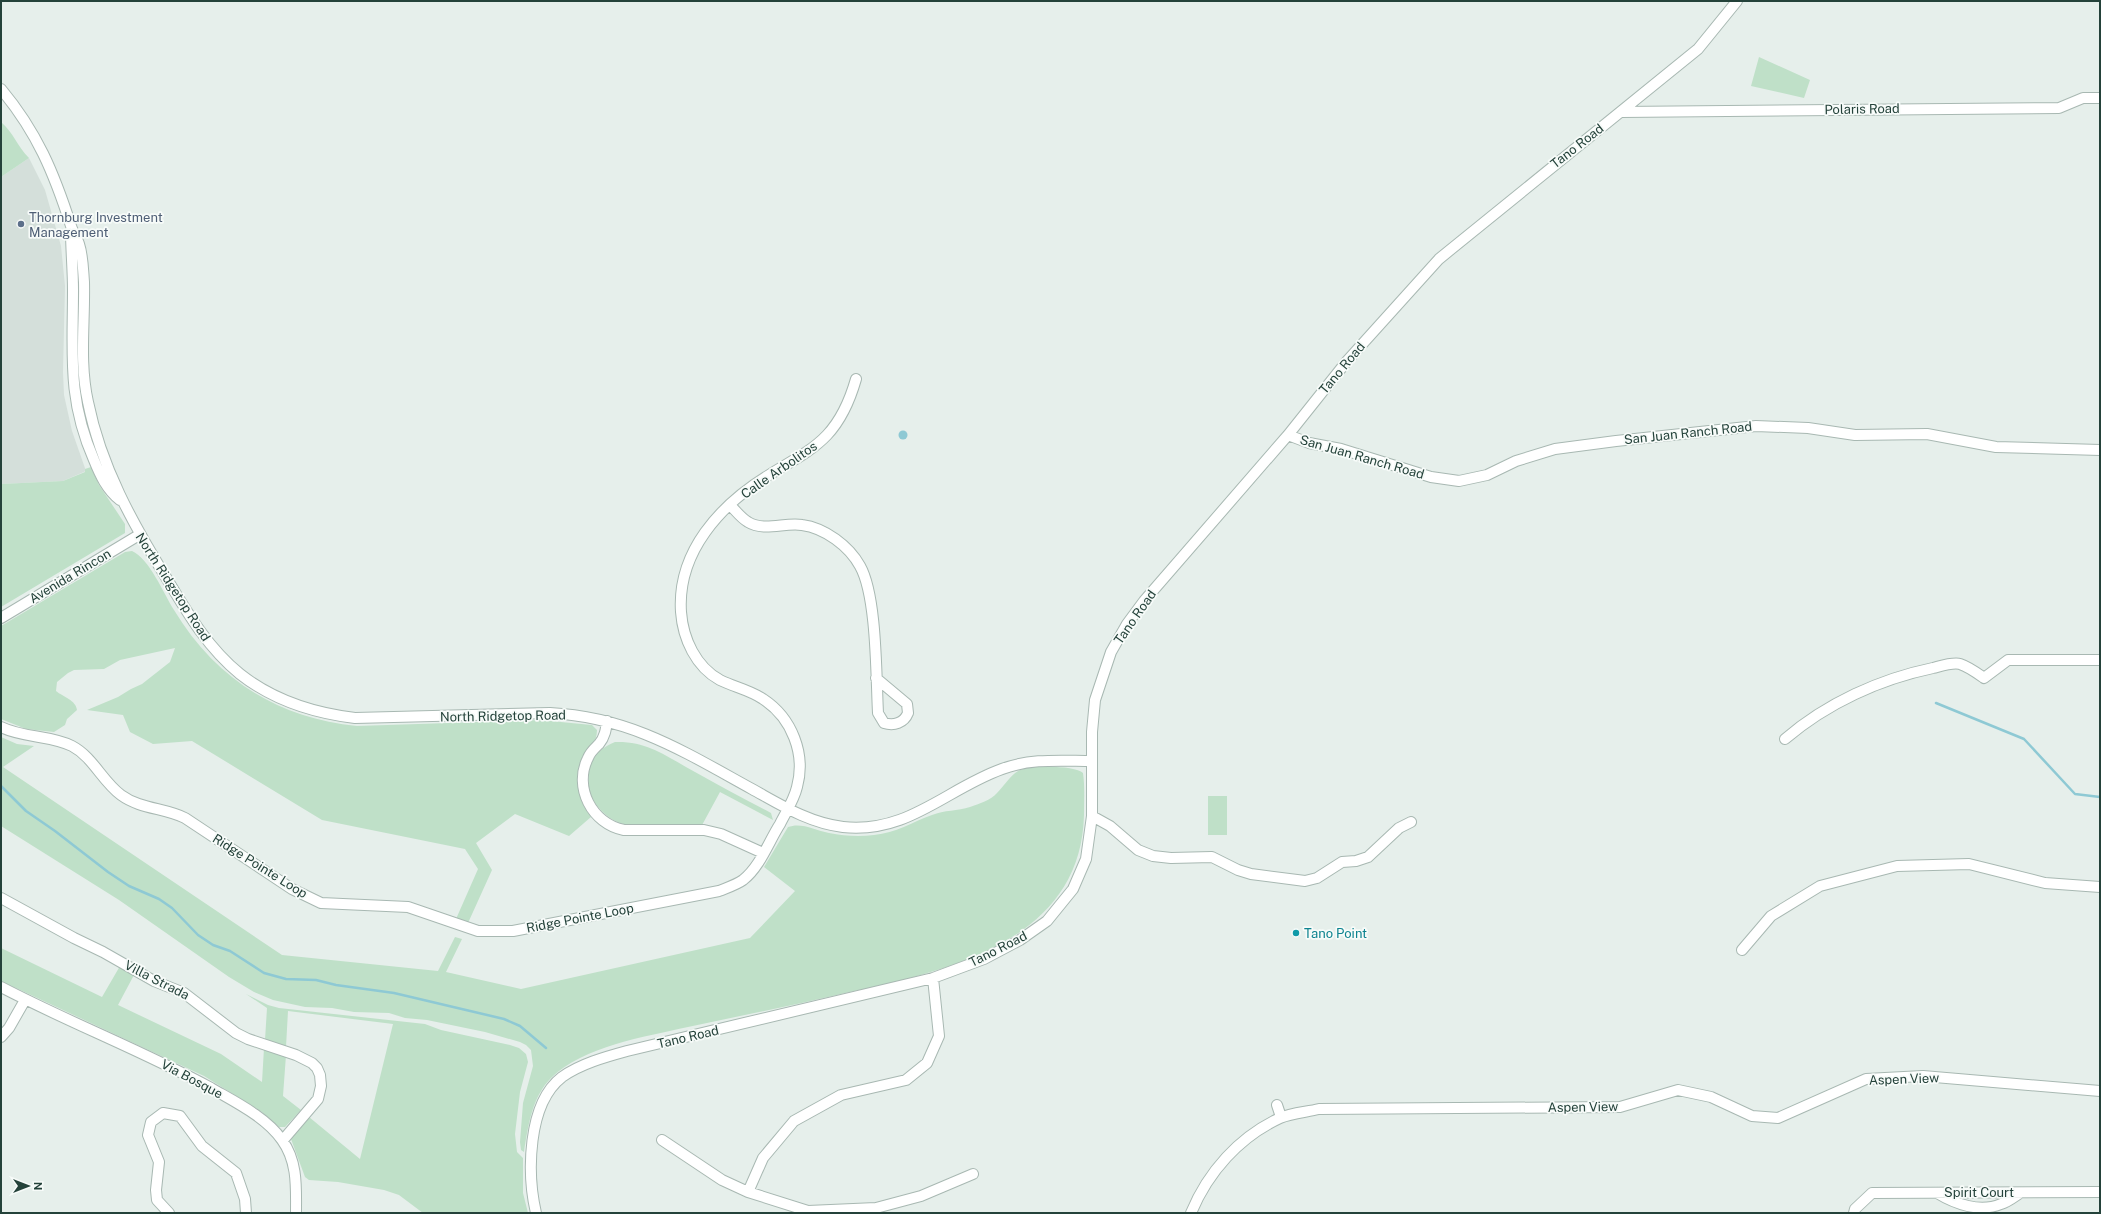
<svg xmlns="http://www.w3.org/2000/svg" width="2101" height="1214" font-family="'Public Sans',sans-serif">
<rect width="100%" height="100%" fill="#e6efeb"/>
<path fill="#d4dfda" d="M29 158 45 190 61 246 65 286 63 372 64 395 72 431 86 471 63 481 1 484V177Z"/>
<path fill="#bfe0c8" d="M1759 57 1810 80 1804 98 1751 86Z
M1 122C13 132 17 146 29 158L1 177Z
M91 467 99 485 125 524V533L1 607V484L63 481 85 472V469Z
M132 551C149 558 164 594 174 610 215 678 277 718 357 726L540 720 592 725 597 730C597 743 589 747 583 757 572 776 578 800 591 817L569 836 515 814 476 843 492 870 468 923 456 919 478 869 465 849 322 820 192 741 153 744 130 732 123 715 87 710 118 697 131 689 142 684 170 662 175 648 120 660 104 669 74 670 68 673 57 682 56 691C63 697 76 700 77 710L67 719 65 725 54 732 26 729 1 719V626L125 552Z
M1 737 17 744 34 746 3 767 282 955 438 971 455 937 462 939 446 972 521 989 750 938 795 891 764 867 788 827C801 822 815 830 829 833 844 836 859 837 874 835 896 833 912 822 932 815 944 810 958 811 970 807 979 804 991 800 997 793 1004 786 1010 776 1018 771 1028 765 1075 765 1083 773 1085 787 1084 801 1084 815 1081 944 942 972 841 994 790 1006 739 1016 688 1027 644 1037 584 1046 551 1078 532 1097 528 1126 524 1152L521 1150 520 1142 523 1103 533 1066 531 1050 526 1045 520 1042 485 1032 427 1020 405 1018 389 1013 354 1012 332 1008 305 1007 273 1000 254 992 229 977 119 900 1 826Z
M615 742C649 741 667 757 695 772 720 786 746 800 771 813L773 820 720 792 701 827C665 817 626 841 598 807 588 795 587 781 590 767 594 754 603 747 615 742Z
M1208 796H1227V835H1208Z
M1 948 102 997 120 966 134 975 118 1005 221 1054 262 1082 264 1048 286 1055 283 1096 301 1110 285 1127H279L262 1112 204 1076 1 981Z
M246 994 268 1005 279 1008 425 1024 441 1030 510 1045 519 1048 526 1054 528 1062 520 1092 515 1134 517 1152 523 1158V1193L528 1213H423L399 1195 384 1190 338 1182 309 1180 305 1177 291 1139 293 1134 309 1117 360 1159 393 1024 288 1011 286 1047 265 1040 267 1008Z"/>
<path fill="#8ec9d4" d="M898.5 435a4.5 4.5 0 1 1 9 0a4.5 4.5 0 1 1-9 0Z"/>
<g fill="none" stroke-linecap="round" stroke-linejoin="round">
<path stroke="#8ec9d4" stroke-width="2.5" d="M1936 703 2024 739 2075 794 2100 797
M1 786 26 811 55 831 108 872 129 886 159 899 172 908 198 935 213 945 230 951 264 973 286 979 316 980 336 985 394 993 504 1019 520 1026 546 1048"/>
<g stroke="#a8b8b2" stroke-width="12">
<path id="minor" d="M1 89C37 132 54 173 71 226 73 232 77 238 79 244 83 256 83 270 84 282 85 323 79 362 88 402 101 467 133 524 167 579 188 614 208 648 240 674 273 700 313 713 355 718L550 713C630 717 683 751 752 789 781 805 809 823 843 827 908 834 946 789 1002 769 1031 758 1061 761 1092 761
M1621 112 2059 108 2083 98H2100
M71 230C71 250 73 270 73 290 73 353 67 399 94 460 100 475 107 490 120 500
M1288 435 1309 443 1341 449 1431 477 1459 481 1487 475 1516 461 1555 449 1616 441 1756 426 1808 428 1855 435 1927 434 1996 447 2100 450
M730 505C736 511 741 518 748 522 764 532 785 522 802 525 825 528 849 546 860 566 877 596 876 676 878 713L884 723C894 726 904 723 908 713L907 704 876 678
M1 618 139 535
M607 721C606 729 605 737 599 744 595 748 590 752 588 758 573 787 592 824 624 830H704L721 834 763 853
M1 727C23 738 50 735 72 746 93 757 102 781 121 795 140 809 165 808 185 818L292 889 321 903 408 907 478 931H513L719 891C726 888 736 885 743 880 760 867 769 841 780 824 786 812 794 800 797 787 806 754 792 718 763 699 750 690 734 687 720 680 696 667 683 639 681 612 677 552 720 505 769 475 788 463 811 452 827 435 842 419 850 400 856 379
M1785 739C1827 703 1880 679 1933 668 1941 666 1953 662 1960 664 1969 667 1977 673 1984 678L2008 660H2100
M1092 816 1110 826 1138 850 1153 856 1171 858 1212 857 1238 870 1251 874 1305 881 1317 878 1342 862 1356 861 1368 857 1399 828 1411 822
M1 898 74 938 103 952 154 981 184 993 236 1033 248 1039 296 1055 312 1063 317 1068 320 1075 321 1086 318 1099 283 1140
M1742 950 1771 916 1820 886 1897 866 1969 864 2045 883 2100 887
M1 987C70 1023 143 1051 211 1088 235 1102 266 1117 282 1140 298 1162 296 1188 296 1213
M1 1037 9 1028 25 1000
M1277 1105 1281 1117
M662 1140 722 1180 748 1192 808 1211 876 1208 921 1196 973 1174
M748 1192 763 1158 794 1121 841 1095 906 1080 927 1063 939 1036 933 978
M1937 1193C1955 1204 1980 1213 2001 1204 2008 1202 2014 1197 2020 1193
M169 1213 157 1200 156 1190 159 1162 148 1135 151 1122 163 1113 180 1116 202 1146 236 1173 245 1199 246 1213
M536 1213C527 1174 527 1104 562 1077 580 1064 605 1057 627 1051L933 978 984 959 1020 940 1047 921 1073 889 1086 859 1092 816V732L1095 700 1111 652 1127 624 1144 601 1288 435 1347 361 1439 259 1698 49 1737 1
M1191 1213C1208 1172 1239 1137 1280 1118 1291 1113 1307 1112 1319 1109L1620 1107 1678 1090 1711 1097 1752 1116 1778 1118 1866 1079 1923 1076 2100 1091
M1854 1213 1855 1209 1872 1193 2100 1192"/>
</g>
<use href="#minor" stroke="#fff" stroke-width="10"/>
</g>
<circle fill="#5c6f8a" stroke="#f7fbf9" stroke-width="1.5" cx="21" cy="224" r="4"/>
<circle fill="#0f9aa8" stroke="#f7fbf9" stroke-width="1.5" cx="1296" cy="933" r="4"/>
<g text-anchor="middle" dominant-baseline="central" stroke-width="3.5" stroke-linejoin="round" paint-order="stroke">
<g font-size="13" fill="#24423a" stroke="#f7fbf9">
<text transform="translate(1862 109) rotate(-1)">Polaris Road</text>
<text transform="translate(1577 146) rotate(-38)">Tano Road</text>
<text transform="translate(1342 368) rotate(-50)">Tano Road</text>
<text transform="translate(1688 433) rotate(-6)">San Juan Ranch Road</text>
<text transform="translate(1362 457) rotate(16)">San Juan Ranch Road</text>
<text transform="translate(779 470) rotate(-35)">Calle Arbolitos</text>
<text transform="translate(70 576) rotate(-31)">Avenida Rincon</text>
<text transform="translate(173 587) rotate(57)">North Ridgetop Road</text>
<text transform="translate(1135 617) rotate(-55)">Tano Road</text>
<text transform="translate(503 716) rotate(-1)">North Ridgetop Road</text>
<text transform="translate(260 866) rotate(32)">Ridge Pointe Loop</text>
<text transform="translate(580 918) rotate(-11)">Ridge Pointe Loop</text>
<text transform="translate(998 949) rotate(-27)">Tano Road</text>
<text transform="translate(157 980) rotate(27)">Villa Strada</text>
<text transform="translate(688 1037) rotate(-13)">Tano Road</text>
<text transform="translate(192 1079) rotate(28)">Via Bosque</text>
<text transform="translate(1904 1079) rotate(-2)">Aspen View</text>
<text transform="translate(1583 1107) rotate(-1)">Aspen View</text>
<text x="1979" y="1192">Spirit Court</text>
</g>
<g font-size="13" fill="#4e5e75" stroke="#f7fbf9" text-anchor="start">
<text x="29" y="217">Thornburg Investment<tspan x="29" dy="15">Management</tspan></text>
</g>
<g font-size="13" fill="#0d838f" stroke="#f7fbf9" text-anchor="start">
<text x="1304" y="933">Tano Point</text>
</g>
</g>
<rect width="2101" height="1214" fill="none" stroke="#24423a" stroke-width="4"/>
<g transform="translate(28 1186) rotate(90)" stroke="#f7fbf9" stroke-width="3" paint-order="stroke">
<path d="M0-3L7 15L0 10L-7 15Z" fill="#24423a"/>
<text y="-6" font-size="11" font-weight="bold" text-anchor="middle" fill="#24423a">N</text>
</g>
</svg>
